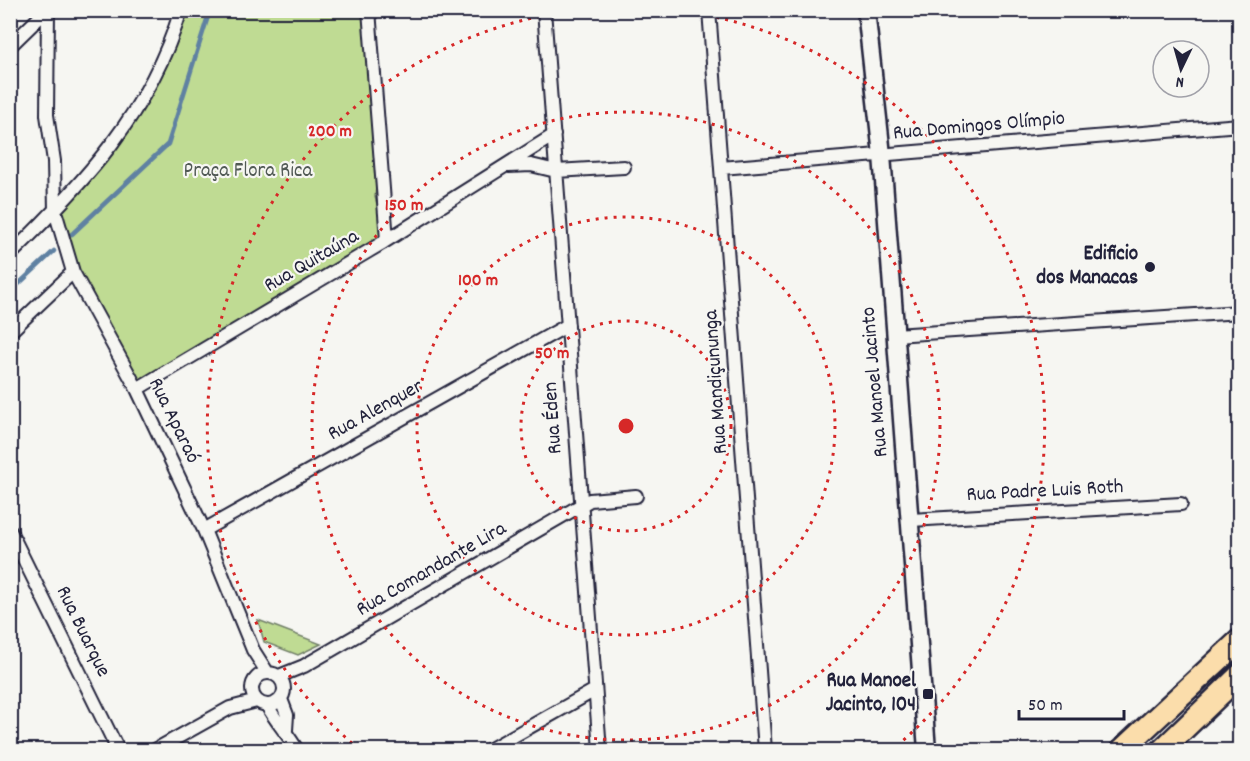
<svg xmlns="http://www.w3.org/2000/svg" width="1250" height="761" font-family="Dekko,sans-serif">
<rect width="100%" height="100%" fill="#f6f6f2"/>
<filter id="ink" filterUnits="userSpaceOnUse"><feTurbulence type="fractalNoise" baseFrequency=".0167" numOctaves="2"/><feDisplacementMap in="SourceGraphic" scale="12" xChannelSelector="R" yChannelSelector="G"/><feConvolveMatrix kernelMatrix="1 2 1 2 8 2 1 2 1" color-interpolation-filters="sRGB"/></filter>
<g filter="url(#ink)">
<path fill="#bfdb93" stroke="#707e67" stroke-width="1.5" d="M181 11H369L379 157 375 197 387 240 137 389 96 315 55 211 119 136Z
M258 620 321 644 298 655 264 642Z"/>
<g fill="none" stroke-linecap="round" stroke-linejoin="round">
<path stroke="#5f81a2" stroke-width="4.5" d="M72 234 168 144 210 10
M10 292 54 251"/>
<g stroke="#22223b" stroke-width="16">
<path id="street" d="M48 10 47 115 54 161 55 211 73 272 137 389 204 530 253 650 267 672
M369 10 387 240
M544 10 600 750
M709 10 765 750
M10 46 47 10
M509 166 531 165 556 171 624 167
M721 168 1240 125
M10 255C86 181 149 113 181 10
M10 332 73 272
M895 335 1240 312
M137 389 384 242 554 135
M911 520 1181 504
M204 530 568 325
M10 531 118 750
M252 689a16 16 0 1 1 32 0a16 16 0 1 1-32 0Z
M279 676 304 666 590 500 636 496
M281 699 287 715 286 730
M267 705C276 722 288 734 297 750
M155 750 230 708 257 701
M489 750 595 690"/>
</g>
<g stroke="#22223b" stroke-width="21">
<path id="secondary" d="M866 10 882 155 927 750"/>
</g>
<g stroke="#22223b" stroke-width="26">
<path id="highway" d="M1122 750 1240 640
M1162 750 1240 675"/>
</g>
<use href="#street" stroke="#f6f6f2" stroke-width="12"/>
<use href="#secondary" stroke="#f6f6f2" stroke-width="16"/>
<use href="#highway" stroke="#fbddab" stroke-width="21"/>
</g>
</g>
<g fill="none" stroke="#d62828" stroke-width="3" stroke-dasharray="3 6">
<circle cx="626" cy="426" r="105"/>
<circle cx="626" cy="426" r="209"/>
<circle cx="626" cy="426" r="314"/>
<path d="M359 749A419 419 0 0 1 571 11M681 11A419 419 0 0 1 893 749"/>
</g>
<g fill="#22223b" stroke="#f6f6f2" stroke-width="2">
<circle cx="1150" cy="267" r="6"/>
<rect x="922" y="688" width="12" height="12" rx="3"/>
</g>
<g text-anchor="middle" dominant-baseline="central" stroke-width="4.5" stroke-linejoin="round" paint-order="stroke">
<g font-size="21" fill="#22223b" stroke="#f6f6f2">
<text transform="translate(979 127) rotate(-5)">Rua Domingos Olímpio</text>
<text transform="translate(312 262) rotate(-30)">Rua Quitaúna</text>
<text transform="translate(717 382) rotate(-94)">Rua Mandiçununga</text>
<text transform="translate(876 382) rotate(-95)">Rua Manoel Jacinto</text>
<text transform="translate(376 411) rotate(-29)">Rua Alenquer</text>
<text transform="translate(554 418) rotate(-94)">Rua Éden</text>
<text transform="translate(173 421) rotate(64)">Rua Aparaó</text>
<text transform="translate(1045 492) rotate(-3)">Rua Padre Luis Roth</text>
<text transform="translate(432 570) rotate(-30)">Rua Comandante Lira</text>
<text transform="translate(82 632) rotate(64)">Rua Buarque</text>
</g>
<g font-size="21" fill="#515a55" stroke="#f6f6f2">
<text x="248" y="172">Praça Flora Rica</text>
</g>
<g font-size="21" font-weight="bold" fill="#22223b" stroke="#f6f6f2" text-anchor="end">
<text x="1138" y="255">Edificio<tspan x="1138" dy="24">dos Manacas</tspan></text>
<text x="916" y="682">Rua Manoel<tspan x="916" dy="24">Jacinto, 104</tspan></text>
</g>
</g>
<circle cx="626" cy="426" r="9" fill="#d62828" stroke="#f6f6f2" stroke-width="3"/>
<g font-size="18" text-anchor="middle" font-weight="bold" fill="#d62828" stroke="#f6f6f2" stroke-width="4.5" stroke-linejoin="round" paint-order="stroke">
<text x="330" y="136">200 m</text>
<text x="404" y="210">150 m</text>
<text x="478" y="285">100 m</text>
<text x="552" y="358">50 m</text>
</g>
<rect width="1250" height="761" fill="none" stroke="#f6f6f2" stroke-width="36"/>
<rect x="18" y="18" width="1214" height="725" fill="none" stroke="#22223b" stroke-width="2" filter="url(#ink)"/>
<g transform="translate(1181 69) rotate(185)"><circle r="28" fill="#f6f6f2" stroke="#a1a1a9" stroke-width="1.5"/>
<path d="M0-4.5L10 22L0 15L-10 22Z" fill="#22223b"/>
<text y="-9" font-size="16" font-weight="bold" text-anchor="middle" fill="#22223b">N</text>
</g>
<path d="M1019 710v9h105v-9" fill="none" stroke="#22223b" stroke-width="3"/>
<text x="1028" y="710" font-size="18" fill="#22223b" stroke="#f6f6f2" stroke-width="4.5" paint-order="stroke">50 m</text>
</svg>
